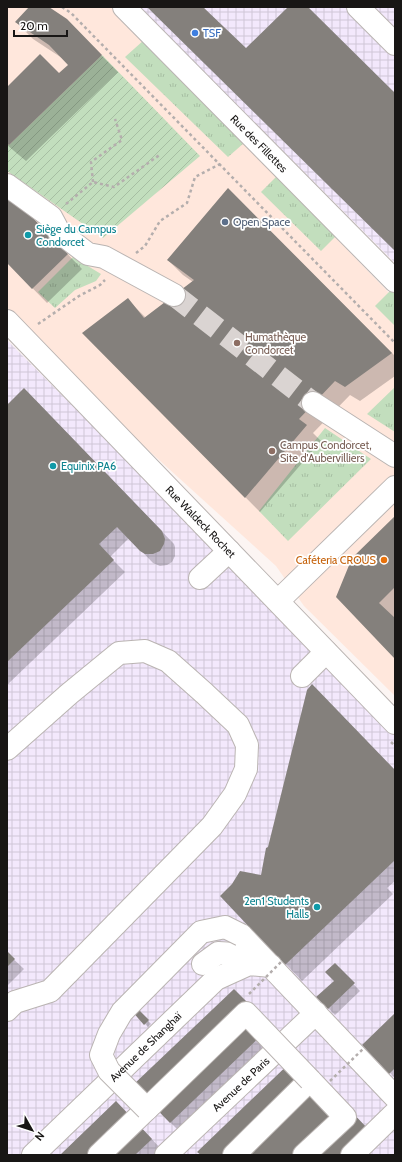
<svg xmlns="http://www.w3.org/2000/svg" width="402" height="1162" font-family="Cabin,sans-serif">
<defs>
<pattern id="industrial-grid" width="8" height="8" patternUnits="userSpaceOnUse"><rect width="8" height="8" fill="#f3e8fc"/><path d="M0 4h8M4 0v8" fill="none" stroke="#d0c6d7"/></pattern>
<pattern id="grass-tufts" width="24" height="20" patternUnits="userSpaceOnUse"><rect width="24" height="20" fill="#c2debd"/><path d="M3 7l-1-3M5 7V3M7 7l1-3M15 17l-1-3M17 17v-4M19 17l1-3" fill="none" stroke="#a6bea2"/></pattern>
<pattern id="garden-furrows" width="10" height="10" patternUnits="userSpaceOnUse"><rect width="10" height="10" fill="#c2debd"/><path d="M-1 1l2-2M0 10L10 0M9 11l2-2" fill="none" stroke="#a6bea2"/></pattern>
</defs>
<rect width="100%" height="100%" fill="#fcf5f3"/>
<path fill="url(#industrial-grid)" d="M139 7H395V263Z
M7 340 334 669 395 733V1155H7Z"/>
<path fill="#ffe7dc" d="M7 7H112L395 299V696L304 606 276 566 7 322Z"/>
<path fill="url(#grass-tufts)" d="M144 40 244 143 228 157 125 57Z
M277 176 337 235 321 251 261 192Z
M73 257 101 274 96 281 75 290 55 308 38 292Z
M391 290 395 294V326L375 306Z
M395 387V432L367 414Z
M325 428 371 459 288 541 259 511Z"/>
<path fill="url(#garden-furrows)" d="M102 55 200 156 103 238 7 171V143L9 145Z"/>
<path fill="#0003" d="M30 7H47L66 20 118 72 26 161 7 145V88L59 75 69 65 65 60 33 39 16 22Z
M228 189 395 356V376L360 401 350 395 313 433 321 441 260 512 84 333 128 300 146 318 193 282 183 275 168 260Z
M46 232 82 269 47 303 7 262Z
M36 401 174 544 175 547V556L172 562 167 565 160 566 153 563 129 538 110 557 125 572 7 685V404Z
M395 517V616L393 618 395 620V657L353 559Z
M395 771V881L387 888 393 894 302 981 259 936 261 876Z
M7 953 24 969 7 986Z
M335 965 360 991 335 1015 318 998 335 981Z
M135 1007 151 1024 148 1027 132 1010Z
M258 1015 282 1038 182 1134 170 1122Z
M395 1015V1078L390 1073Z
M128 1114 163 1151 159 1155H62Z"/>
<path fill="#84807c" d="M29 7H49L67 19 102 55 9 145 7 143V87L40 54 59 73 68 65 49 45 15 22Z
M147 7H203L246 48 288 7H308L395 93V251Z
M228 188 392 353 345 387 335 381 299 419 307 425 245 498 82 333 128 298 144 318 194 280 167 260Z
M7 197 32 217 68 254 32 289 7 263Z
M24 388 162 531 165 539 164 544 160 551 153 554H145L140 551 117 527 99 544 114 560 7 662V403L8 404Z
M395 516V587L379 603 395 618V659L336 597 352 558Z
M312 684 395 770V862L394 861 285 965 220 896 232 884 240 871 261 875 266 848 268 847 307 690Z
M7 951 15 959 7 967Z
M335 963 355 983 328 1009 316 997 334 981 325 972Z
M234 989 258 1013 260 1012 269 1021 267 1023 271 1026 170 1123 133 1085Z
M135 1006 149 1020 144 1025 131 1010Z
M395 1013V1068L389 1074 362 1045Z
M298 1055 302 1059 303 1057 312 1066 310 1068 369 1130 343 1155H201L197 1152Z
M116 1101 152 1139 135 1155H60Z"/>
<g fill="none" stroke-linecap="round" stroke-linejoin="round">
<path stroke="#dad4d2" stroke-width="22" stroke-dasharray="22 11" stroke-linecap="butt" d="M174 295 313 403"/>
<g stroke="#bab4b2" stroke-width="24">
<g id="minor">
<path id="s1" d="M124 7 395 281"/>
<path d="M358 7 395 44"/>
<path d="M7 185 51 217 59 232 88 254 104 257 174 295"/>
<path id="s2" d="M7 321 395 723"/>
<path d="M313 403 395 456"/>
<path d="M200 578 229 551"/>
<path d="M278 601 395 487"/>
<path d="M302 676 326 652"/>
<path d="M7 749 69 694 119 653 145 651 168 661 204 693 238 725 247 745 246 769 235 794 212 826 50 991 15 1002 7 1010"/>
<path d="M241 935 395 1097"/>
<path d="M203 964 218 953 236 954 249 964"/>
<path id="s3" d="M33 1155 216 979 249 964 271 966"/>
<path d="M99 1155 152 1104"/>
<path id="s4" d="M166 1155 316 1013"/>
<path d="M234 1155 310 1080 345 1117 304 1155"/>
<path d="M352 1155 395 1113"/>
</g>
</g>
<path stroke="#b4aead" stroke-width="2.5" stroke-dasharray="3 3" stroke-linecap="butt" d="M62 7 71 13 395 343
M93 182 91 162 122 140 115 119
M66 204 93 182 114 187 161 154
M136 253 145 246 160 221 187 203 195 177 220 164
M38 324 79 296 100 285 105 280
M391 742 395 746"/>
<use href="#minor" stroke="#fff" stroke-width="22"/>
<g stroke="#bab4b2" stroke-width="24" stroke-linecap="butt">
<path id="minor-bridge" d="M152 1104 246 1013 310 1080
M147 1109 109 1071 101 1055 109 1034 122 1012 201 932 225 927 241 935"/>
</g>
<path stroke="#b4aead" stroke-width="2.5" stroke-dasharray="3 3" stroke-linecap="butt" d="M249 994 282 961
M330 1081 364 1048"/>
<use href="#minor-bridge" stroke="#fff" stroke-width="22"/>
</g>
<circle fill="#3f7fe0" stroke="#fff" stroke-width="1.5" cx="195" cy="33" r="4"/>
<circle fill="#5c6f8a" stroke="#fff" stroke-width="1.5" cx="225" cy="222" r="4"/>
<g fill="#0f9aa8" stroke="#fff" stroke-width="1.5">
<circle cx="28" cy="235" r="4"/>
<circle cx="53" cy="466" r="4"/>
<circle cx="317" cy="907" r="4"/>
</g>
<g fill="#8d6e63" stroke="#fff" stroke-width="1.5">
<circle cx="237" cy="343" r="4"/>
<circle cx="272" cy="451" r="4"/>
</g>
<circle fill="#e8710a" stroke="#fff" stroke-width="1.5" cx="384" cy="560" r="4"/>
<g text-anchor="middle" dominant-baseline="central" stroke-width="3.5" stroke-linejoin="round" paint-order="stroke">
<g font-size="11" fill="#366cbe" stroke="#fff" text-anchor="start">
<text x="203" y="33">TSF</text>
</g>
<g font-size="11" fill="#181615" stroke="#fff">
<text stroke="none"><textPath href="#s1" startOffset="192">Rue des Fillettes</textPath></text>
<text stroke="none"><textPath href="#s2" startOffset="279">Rue Waldeck Rochet</textPath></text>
<text stroke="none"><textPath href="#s3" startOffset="156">Avenue de Shanghaï</textPath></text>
<text stroke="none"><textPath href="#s4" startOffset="103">Avenue de Paris</textPath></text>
</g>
<g font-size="11" fill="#4e5e75" stroke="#fff" text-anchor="start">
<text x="233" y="222">Open Space</text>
</g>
<g font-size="11" fill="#0d838f" stroke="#fff" text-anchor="start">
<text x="36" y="229">Siège du Campus<tspan x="36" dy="13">Condorcet</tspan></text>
<text x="61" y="466">Equinix PA6</text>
<text x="309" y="901" text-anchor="end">2en1 Students<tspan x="309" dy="13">Halls</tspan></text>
</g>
<g font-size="11" fill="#785e54" stroke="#fff" text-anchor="start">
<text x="245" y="337">Humathèque<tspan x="245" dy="13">Condorcet</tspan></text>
<text x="280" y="445">Campus Condorcet,<tspan x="280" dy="13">Site d'Aubervilliers</tspan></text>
</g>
<g font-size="11" fill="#c56008" stroke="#fff" text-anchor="end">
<text x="376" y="560">Caféteria CROUS</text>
</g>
</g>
<rect width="402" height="1162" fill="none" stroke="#181615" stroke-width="16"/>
<g transform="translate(32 1130) rotate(129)" stroke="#ffffff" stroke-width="3" paint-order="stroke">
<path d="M0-3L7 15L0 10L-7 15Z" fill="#181615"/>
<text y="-6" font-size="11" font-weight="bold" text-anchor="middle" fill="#181615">N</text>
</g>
<path d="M14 30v6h53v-6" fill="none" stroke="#181615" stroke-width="2"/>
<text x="20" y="30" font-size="12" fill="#181615" stroke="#ffffff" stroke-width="3" paint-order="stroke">20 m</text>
</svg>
